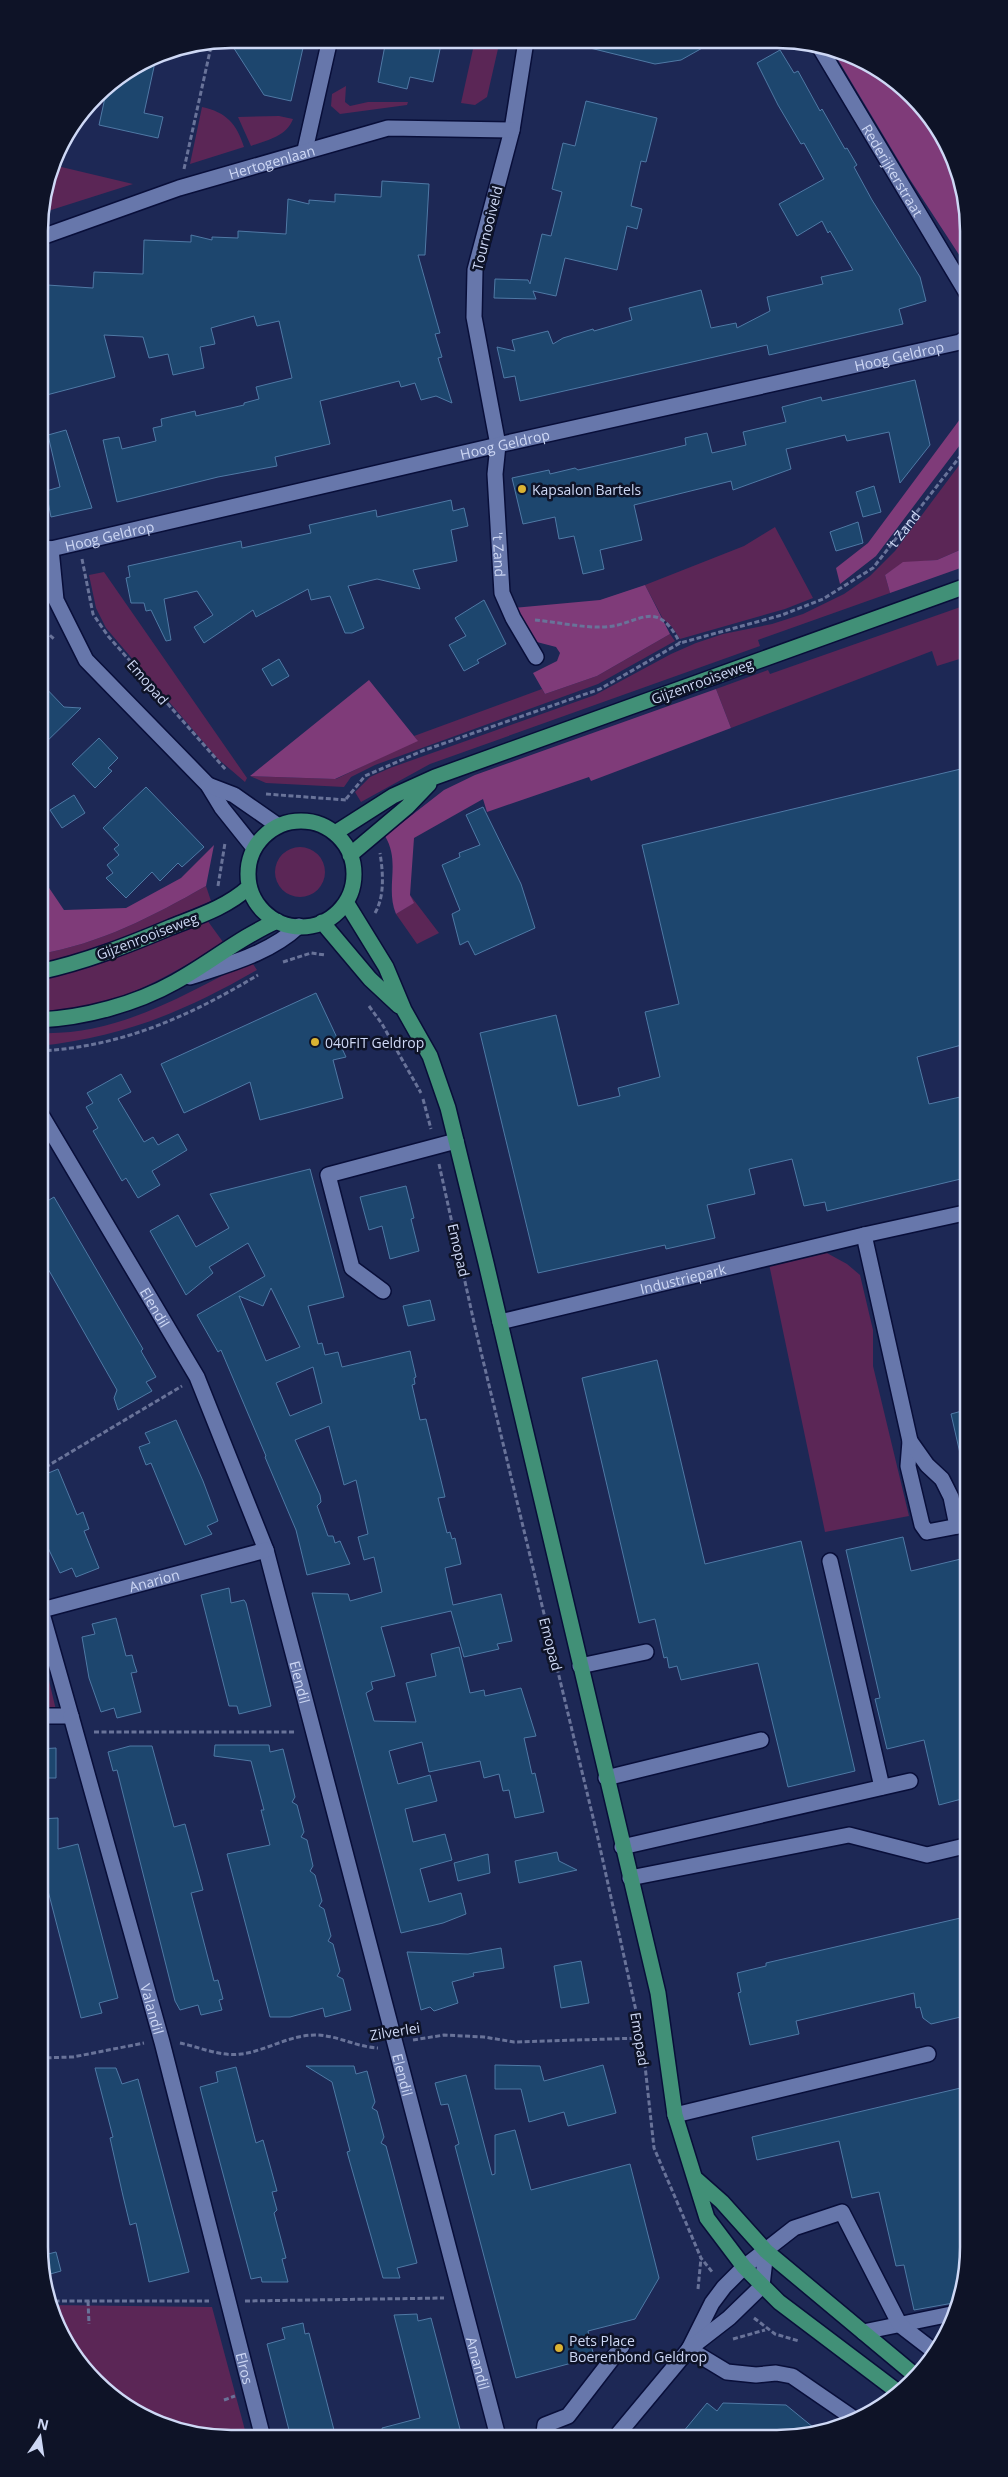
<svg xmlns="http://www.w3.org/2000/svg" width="1008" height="2477" font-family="'Open Sans',sans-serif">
<rect width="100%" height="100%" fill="#1d2855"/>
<path fill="#5b2656" d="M475 40H500L487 97 475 105 461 103Z
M346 86 345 102 350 106 368 102H408L407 105 340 114 331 106 332 94Z
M202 107C226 112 237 124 244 147L190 164Z
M279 116 293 119C286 137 267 140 251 146L238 117Z
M53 165 133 184 48 211 42 207Z
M969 452V546L937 560 903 563 885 575 890 593 758 640 760 646 430 764 361 802 355 792 370 777 390 768 595 695 671 654 696 643 723 634 772 624 803 614 844 594 870 576 895 551Z
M775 527 813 598 785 609 680 639 672 627 663 619 645 585 744 546Z
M104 572 247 778 245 782 217 758 106 628 96 608 89 575Z
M969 604V656L937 666 932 651 731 728 716 689 768 670 770 674Z
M670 634 675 641 598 684 375 765 351 777 344 787 266 783 250 776 336 779 417 740 414 736 542 689 545 694 597 676Z
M275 872a25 25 0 1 1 50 0a25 25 0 1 1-50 0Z
M206 886 211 901 107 945 39 966V954C100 944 153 916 206 886Z
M410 895 439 933 417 944 396 914 413 903Z
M207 920 223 942C180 970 132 998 81 1008 67 1011 53 1012 39 1014V978Z
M251 961 257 970C184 1012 123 1037 39 1046V1033C118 1036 183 995 251 961Z
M825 1252 847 1264 860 1275 873 1330V1366L909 1516 825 1532 769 1264Z
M39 1638 40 1643 56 1710H39Z
M49 2305 212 2307 246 2434 193 2435 145 2418 104 2391 65 2343Z"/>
<path fill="#7f3b79" d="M831 48 863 59 913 95 944 135 963 181 969 230V270L909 178Z
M969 407V433L876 556 840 584 836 568 868 543Z
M969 546V565L890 593 885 575 903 562 937 560Z
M645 585 670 634 597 676 545 694 533 673 557 661 560 653 556 647 533 641 513 608 600 600Z
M369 680 418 741 335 779 250 776Z
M716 689 731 728 591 781 589 777 487 812 483 799 414 838 410 895 414 903 396 914C385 887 401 863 385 836L444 790 475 775Z
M214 845 206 886C153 916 100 944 39 954V873L64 910 126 908 181 878Z"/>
<path fill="#1d466e" stroke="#4f79a5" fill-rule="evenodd" d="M228 39H305L291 101 264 95Z
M386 40H442L433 82 410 77 407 89 378 82Z
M591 41H646L713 42 681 60 655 64 590 48Z
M780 50 794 73 798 71 820 111 822 109 845 149 847 148 857 165 854 167 872 200 920 277 926 301 899 309 903 324 769 355 767 345 520 401 515 376 504 378 497 347 515 351 512 340 548 331 553 344 563 338 593 329 594 331 632 320 629 308 701 290 711 328 736 323 737 328 770 311 767 297 823 284 821 277 853 270 830 231 828 233 822 221 797 236 779 204 824 179 804 143 801 144 778 105 757 63Z
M157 53 144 113 163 117 158 138 99 125 108 84Z
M586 101 657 118 646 162 641 161 631 206 642 209 637 229 627 226 617 270 565 258 556 296 533 291 536 299 494 298 495 279 528 280 530 284 542 234 551 236 562 192 552 189 563 143 575 146Z
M382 181 429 184 425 255H418L440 333 435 334 442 357 438 358 452 403 436 396 421 400 415 383 401 387 399 381 320 401 330 444 275 457 277 466 218 477 117 502 103 440 119 437 122 449 156 441 153 428 162 426 161 419 195 411 196 416 244 405V403L259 399 256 387 292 378 279 321 257 326 254 316 211 328 215 344 200 347 204 368 173 375 168 354 149 358 143 337 104 335 115 377 39 397V292H47V285L93 288 94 272 143 274 144 240 191 242V235L212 240V237L238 238V231L286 234 288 199 309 204V200L335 202V194L381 197Z
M915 380 930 445 900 483 889 432 847 441 845 435 786 449 791 469 733 490 731 481 634 505 642 540 600 550 604 569 583 574 574 536 559 539 555 517 523 524 512 478 549 470 550 474 575 468 578 470 644 455 686 445 685 438 707 433 712 453 746 445 743 432 786 422 782 407 821 397 822 401Z
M66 430 92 508 51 517 46 491 60 487 48 435Z
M874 486 881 512 863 517 856 492Z
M451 500 453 511 464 508 468 526 451 530 457 561 413 570 420 589 377 579 348 586 364 628 352 633H345L330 596 311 600 308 589 256 617 253 610 204 643 194 627 213 615 197 591 164 599 171 640 166 641 151 610 146 611 144 603H131L126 578 130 577 128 566 241 541 242 548 311 533 309 525 376 510 377 517Z
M858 522 863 543 836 551 830 532Z
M484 600 506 644 477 660 479 663 464 671 449 645 466 636 455 618Z
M279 659 289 676 272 686 262 669Z
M39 681 64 707 81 708 39 749Z
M99 738 118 758 108 768 112 771 95 788 72 764Z
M969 767V1043L917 1057 929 1104 969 1095V1177L827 1211 825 1202 804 1206 792 1159 749 1169 755 1194 707 1205 715 1238 666 1249 665 1245 538 1273 480 1033 556 1015 578 1106 620 1096 618 1088 660 1077 645 1012 679 1004 642 845Z
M146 787 204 847 182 867 178 863 160 881 152 872 126 898 106 878 113 873 107 865 119 855 114 849 119 845 103 828Z
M74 795 85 813 62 828 50 810Z
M483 807 521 884 535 928 475 955 468 941 460 945 452 914 460 910 442 865 460 857 459 853 480 845 466 815Z
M316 993 346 1057 333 1060 343 1098 260 1120 250 1082 184 1113 161 1064Z
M121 1074 131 1092 118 1099 144 1142 153 1137 158 1145 178 1134 187 1150 152 1171 160 1185 138 1198 126 1178 122 1181 93 1131 98 1128 86 1107 93 1103 87 1093Z
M310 1169 344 1297 308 1306 318 1344 322 1343 325 1355 338 1352 342 1367 410 1351 416 1377 414 1378 415 1384 412 1385 420 1420 426 1419 445 1497 438 1498 447 1533 450 1532 452 1539 455 1538 461 1564 445 1568 453 1605 501 1594 512 1641 497 1644 499 1649 464 1657 451 1611 381 1627 395 1676 371 1682 373 1689 366 1693 374 1721 416 1722 406 1683 436 1676 431 1654 459 1647 470 1693 484 1690 485 1696 521 1688 536 1736 524 1738 532 1774 535 1773 544 1812 515 1818 509 1790 503 1791 499 1774 484 1778 480 1761 429 1772 422 1742 389 1751 398 1784 430 1775 437 1801 405 1809 413 1842 445 1834 452 1860 420 1869 429 1902 461 1893 466 1914 443 1923 401 1933 312 1593 348 1594 350 1601 382 1592 374 1557 364 1560 358 1537 368 1534 356 1480 344 1485 329 1426 295 1440 320 1495 321 1502 317 1506 328 1536H333L335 1543 340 1541 350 1564 307 1575 296 1530 265 1457 266 1456 221 1350 218 1352 197 1315 265 1276 248 1243 209 1267 213 1273 186 1295 150 1231 178 1215 196 1247 229 1228 210 1194ZM271 1288 300 1347 266 1361 239 1296 263 1306ZM313 1367 322 1403 290 1416 276 1383Z
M406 1186 414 1218 411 1219 419 1251 390 1259 382 1226 369 1230 360 1197Z
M54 1197 143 1349 141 1351 156 1377 146 1382 152 1391 118 1410 114 1398 117 1390 39 1253V1206Z
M430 1300 435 1320 408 1326 403 1306Z
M657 1360 705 1564 801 1541 855 1771 788 1787 758 1663 681 1680 677 1666 669 1668 667 1657 664 1658 655 1619 639 1623 582 1378Z
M969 1409V1461L962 1462 951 1414Z
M176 1420 203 1481 218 1521 207 1526 212 1534 185 1545 151 1463 146 1465 139 1447 150 1443 145 1433Z
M58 1469 77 1515 83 1512 89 1529 84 1531 99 1568 76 1577 72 1568 60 1573 39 1529V1477Z
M903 1537 911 1571 969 1557V1797L939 1805 924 1740 887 1749 875 1699 880 1698 846 1550Z
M229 1588 231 1603 244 1600 246 1603 271 1706 239 1714 237 1706H229L201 1595Z
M116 1618 126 1656 132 1655 134 1663 137 1672 131 1673 141 1712 117 1718 114 1708 101 1712 89 1678 82 1637 95 1634 92 1624Z
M215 1745H269L270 1752 283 1749 295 1797 292 1802 297 1805 304 1832 301 1837 307 1840 313 1866 310 1871 315 1875 322 1901 319 1906 324 1909 331 1936 328 1941 333 1944 340 1971 337 1976 343 1979 351 2010 325 2017 323 2008 290 2017H270L227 1854 270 1845 261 1810H264L251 1761 214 1756Z
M130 1746H152L174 1827 185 1824 203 1890 191 1893 214 1981 218 1980 223 1999 219 2000 222 2010 201 2015 198 2005 180 2010 175 2001 117 1770 113 1771 108 1752Z
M56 1748V1778H39V1749Z
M58 1818V1849L78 1844 118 1998 99 2003 102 2013 81 2018 39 1856V1819Z
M557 1852 559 1861 577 1870 519 1883 515 1861Z
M488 1854 490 1873 458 1881 454 1863Z
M969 1916V2015L931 2024 923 2018 920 2007 916 2008 914 1993 796 2021 799 2034 750 2045 738 1993 741 1992 737 1973 766 1966V1963Z
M501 1948 504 1968 473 1973 474 1976 452 1982 458 2003 434 2011 430 2007 421 2010 407 1952 468 1954Z
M581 1961 589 2003 561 2008 554 1966Z
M495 2065 540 2066 544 2081 603 2065 616 2113 568 2126 564 2112 529 2122 521 2089H495Z
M306 2066H354L356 2074 367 2071 375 2102 372 2108 377 2111 384 2137 381 2143 386 2146 417 2263 397 2268 400 2278H383L347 2152 350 2151 332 2082Z
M236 2067 256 2143 263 2140 277 2191 272 2192 277 2210 274 2213 286 2258 282 2259 288 2282H262L261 2277 251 2279 202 2095 200 2087 218 2082 216 2072Z
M95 2068H116L122 2084 138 2079 189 2272 149 2282 136 2223 130 2225 123 2196 110 2138 113 2137Z
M466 2075 492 2175 495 2174V2135L515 2130 531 2190 630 2164 659 2278 635 2319 588 2331 594 2357 516 2378 455 2146 459 2144 448 2104 441 2105 435 2083Z
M969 2086V2259L959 2302 914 2310 904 2265 896 2266 879 2192 852 2198 839 2141 757 2160 752 2137Z
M56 2252 61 2271 43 2276 40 2256Z
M417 2314 418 2321 431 2318 461 2433 383 2434 382 2428 420 2418 394 2315Z
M303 2323 305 2334 309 2333 335 2434H290L267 2344 285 2339 282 2328Z
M707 2403 717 2411 723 2403 786 2405 819 2432H683Z"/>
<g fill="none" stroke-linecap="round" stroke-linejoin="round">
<g stroke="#080e39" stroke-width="18">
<g id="minor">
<path id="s2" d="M526 41 512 130 475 270 474 317 498 445 495 474 502 593 513 618 536 657"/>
<path id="s3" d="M817 43 969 297"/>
<path d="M305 150 330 39"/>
<path id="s4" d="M39 238 179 188 388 128 512 130"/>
<path id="s5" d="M39 547 51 549 498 445 960 342 969 336"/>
<path d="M51 549 56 600 86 660 208 785 222 808 254 848"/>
<path d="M208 785 234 795 277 825"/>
<path d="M190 977C228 964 269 954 299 926"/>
<path id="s6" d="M39 1111 197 1377 266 1550 497 2433"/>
<path d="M864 1235 910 1441 908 1466 922 1525 927 1532 969 1524"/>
<path d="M383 1291 352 1268 328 1175 456 1141"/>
<path id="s7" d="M500 1322 864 1235 969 1212"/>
<path d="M910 1441 927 1465 942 1479 951 1497 957 1526"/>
<path d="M830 1561 882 1787"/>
<path id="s8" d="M42 1610 266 1550"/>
<path d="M580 1666 646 1652"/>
<path d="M39 1716H71L39 1603"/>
<path id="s9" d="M71 1716 162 2042 262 2434"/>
<path d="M606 1778 761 1740"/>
<path d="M622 1847 910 1781"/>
<path d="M630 1878 849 1835 927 1855 969 1845"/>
<path d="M675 2115 928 2054"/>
<path d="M863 2332 956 2313"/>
<path d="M689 2349 712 2303 724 2287 744 2267 794 2228 842 2212 900 2325 935 2352"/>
<path d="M689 2349 727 2372 756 2375 776 2373 792 2376 856 2420"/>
<path d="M544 2433 545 2425 568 2416 622 2346"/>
<path d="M619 2433 689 2349 729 2318 762 2286 766 2251"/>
</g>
</g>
<g stroke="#080e39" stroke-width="18">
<path id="major" d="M248 874a53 53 0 1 1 106 0a53 53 0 1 1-106 0Z
M335 833 393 796 435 777 969 585
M350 855 407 807 429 784
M346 902 386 967 404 1010 430 1056 448 1108 486 1263 658 1993 675 2115 707 2218 744 2267 779 2302 898 2392
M322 922 370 979 399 1006
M39 972C85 962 128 945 171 927 199 916 227 907 249 887
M39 1020C84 1018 136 1004 175 982 210 963 240 937 277 921
M696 2179 722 2202 766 2251 917 2377"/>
</g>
<g stroke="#697399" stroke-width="3" stroke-dasharray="5 2.5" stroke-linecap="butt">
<path d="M184 169 212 42"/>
<path d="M82 559 93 614 108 636 226 770"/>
<path d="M535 620C557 622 582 628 605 627 639 625 656 596 680 643"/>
<path d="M39 625 55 640"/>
<path d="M266 794 346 800"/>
<path id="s1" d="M346 799 365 776 422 751 600 689 680 643 782 615 823 599 873 568 969 445"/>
<path d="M218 886 225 843"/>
<path d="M375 913C385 896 383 872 380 853"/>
<path d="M283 962 311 953 325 955"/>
<path d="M369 1006 382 1024 421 1093"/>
<path d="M39 1051C121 1047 188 1017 258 975"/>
<path d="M423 1099 431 1129"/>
<path d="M439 1164 475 1327 597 1834 642 2038 654 2148 701 2258 713 2273"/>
<path d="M39 1471 182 1386"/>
<path d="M94 1732H295"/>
<path d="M413 2040 444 2035 484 2037 514 2042 642 2038"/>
<path d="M180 2043C199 2047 221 2057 241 2054 266 2051 289 2035 315 2035 337 2035 356 2047 378 2048"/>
<path d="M39 2058 73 2057 144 2043"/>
<path d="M698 2289 701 2258"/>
<path d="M47 2301H209"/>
<path d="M88 2301 89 2324"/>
<path d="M245 2301 444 2298"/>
<path d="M754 2318 775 2334 799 2341"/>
<path d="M733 2339 765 2330"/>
<path d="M224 2400 235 2396"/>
</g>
<use href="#minor" stroke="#6777ab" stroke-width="15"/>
<use href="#major" stroke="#419077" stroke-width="15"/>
</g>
<g fill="#dab333" stroke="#0e1327" stroke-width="2">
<circle cx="522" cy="489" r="5"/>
<circle cx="315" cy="1042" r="5"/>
<circle cx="559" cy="2348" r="5"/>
</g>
<g text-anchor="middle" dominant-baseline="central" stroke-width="5" stroke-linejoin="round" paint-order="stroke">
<g font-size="14" fill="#ced8f5" stroke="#0e1327">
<text stroke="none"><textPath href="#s4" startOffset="245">Hertogenlaan</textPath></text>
<text stroke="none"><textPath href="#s3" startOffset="148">Rederijkerstraat</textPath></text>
<text transform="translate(487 228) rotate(-76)">Tournooiveld</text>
<text stroke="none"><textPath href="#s5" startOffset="882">Hoog Geldrop</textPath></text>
<text stroke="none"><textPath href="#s5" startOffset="478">Hoog Geldrop</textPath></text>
<text stroke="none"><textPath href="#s1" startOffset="630">'t Zand</textPath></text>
<text stroke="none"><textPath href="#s5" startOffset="72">Hoog Geldrop</textPath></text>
<text stroke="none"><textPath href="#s2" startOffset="522">'t Zand</textPath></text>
<text transform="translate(702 681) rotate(-20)">Gijzenrooiseweg</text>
<text transform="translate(148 682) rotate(49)">Emopad</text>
<text transform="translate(147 936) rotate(-21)">Gijzenrooiseweg</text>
<text transform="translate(459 1250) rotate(77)">Emopad</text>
<text stroke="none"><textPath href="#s7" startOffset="188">Industriepark</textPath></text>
<text stroke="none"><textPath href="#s6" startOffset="228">Elendil</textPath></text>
<text stroke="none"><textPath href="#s8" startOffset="116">Anarion</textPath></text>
<text transform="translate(551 1644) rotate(76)">Emopad</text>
<text stroke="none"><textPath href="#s6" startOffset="632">Elendil</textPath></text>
<text stroke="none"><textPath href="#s9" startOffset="304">Valandil</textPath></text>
<text transform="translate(395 2031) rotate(-9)">Zilverlei</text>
<text transform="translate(640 2039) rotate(81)">Emopad</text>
<text stroke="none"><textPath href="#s6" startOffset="1038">Elendil</textPath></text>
<text stroke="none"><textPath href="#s6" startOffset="1336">Amandil</textPath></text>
<text stroke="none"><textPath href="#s9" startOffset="675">Elros</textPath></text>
</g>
<g font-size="14" fill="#ced8f5" stroke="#0e1327" text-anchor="start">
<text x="532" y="489">Kapsalon Bartels</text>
<text x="325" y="1042">040FIT Geldrop</text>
<text x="569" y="2340">Pets Place<tspan x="569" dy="16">Boerenbond Geldrop</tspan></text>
</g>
</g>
<path d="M0 0H1008V2477H0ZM231 48H777A183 183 0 0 1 960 231V2247A183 183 0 0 1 777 2430H231A183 183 0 0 1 48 2247V231A183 183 0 0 1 231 48Z" fill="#0e1327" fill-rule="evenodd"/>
<path fill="none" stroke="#ced8f5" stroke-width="2.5" d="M231 48H777A183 183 0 0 1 960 231V2247A183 183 0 0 1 777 2430H231A183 183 0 0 1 48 2247V231A183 183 0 0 1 231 48Z"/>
<g transform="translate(40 2437) rotate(13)" stroke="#0e1327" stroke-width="4" paint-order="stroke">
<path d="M0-4L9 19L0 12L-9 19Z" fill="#ced8f5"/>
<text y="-8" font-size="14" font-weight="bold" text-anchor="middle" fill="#ced8f5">N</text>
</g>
</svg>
